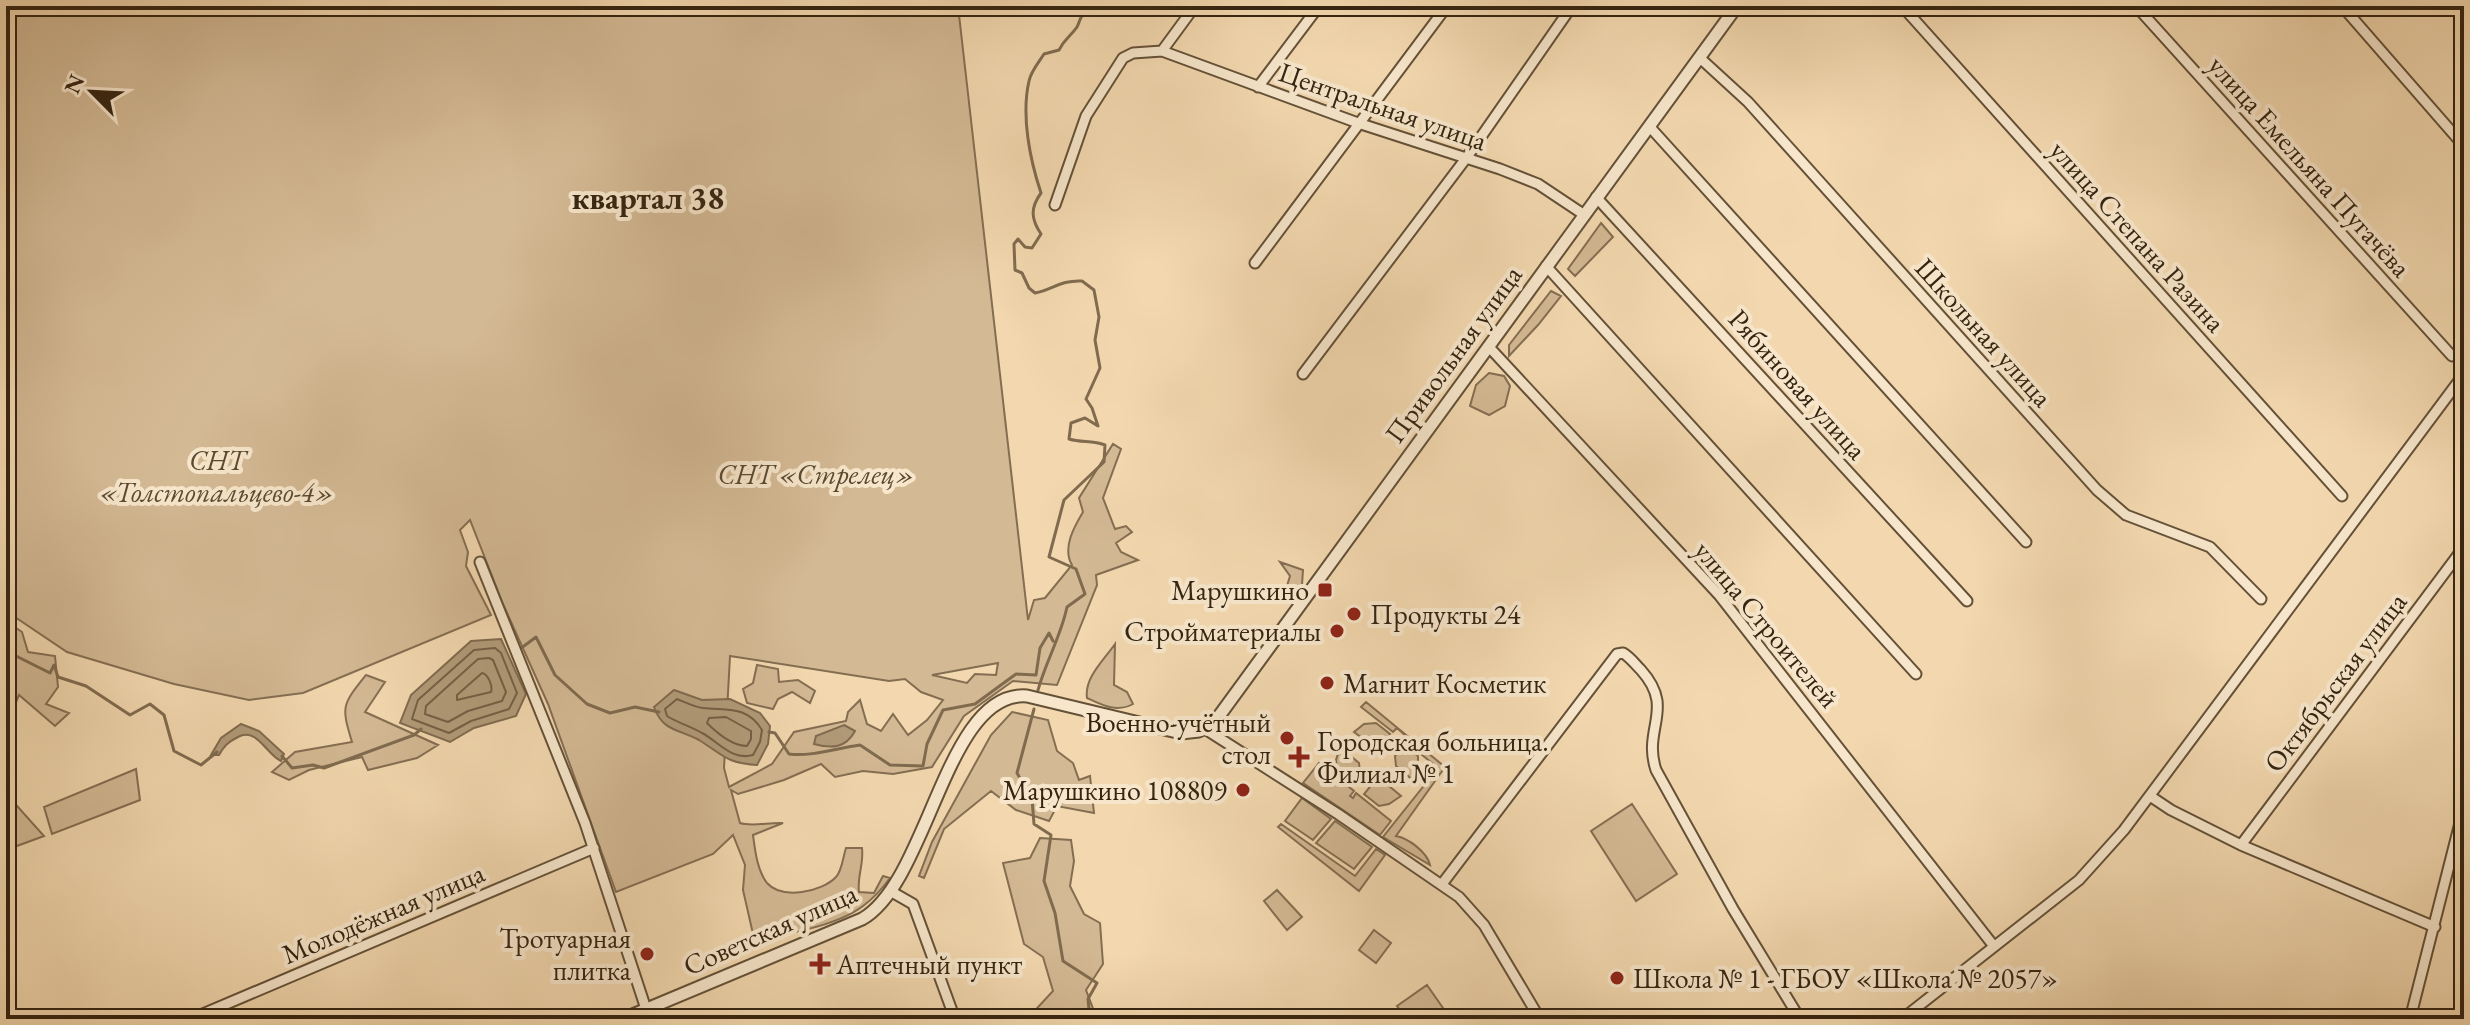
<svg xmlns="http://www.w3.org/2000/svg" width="2470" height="1025" font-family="'EB Garamond',serif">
<rect width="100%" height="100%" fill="#f3d8af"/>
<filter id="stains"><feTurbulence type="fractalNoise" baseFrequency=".0025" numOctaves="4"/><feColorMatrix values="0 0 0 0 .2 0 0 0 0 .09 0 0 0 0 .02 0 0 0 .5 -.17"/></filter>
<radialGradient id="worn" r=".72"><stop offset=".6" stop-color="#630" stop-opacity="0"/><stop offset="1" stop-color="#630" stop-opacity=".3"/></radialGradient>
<path fill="#d3b994" stroke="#846e52" stroke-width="2" fill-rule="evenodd" d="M6 6H958L1028 620 1034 600 1045 598 1072 565C1062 548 1074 527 1083 512L1079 498 1113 444 1121 449 1103 498 1115 529 1126 526 1132 532 1116 543 1121 552 1138 560 1096 575 1097 585 1057 685 1013 681 964 716 932 767 893 774 863 771 835 777 821 764 784 780 738 794 731 790 740 823C752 827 770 822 783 823L753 835C755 850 757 870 767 883 782 900 822 892 836 877 842 871 843 857 846 848H862C864 864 857 876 859 892L874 893 883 876 890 878C882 889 874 898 863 906 841 923 780 940 753 934L743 890 745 865 733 835 713 854 616 892 548 704 503 604 470 520 460 530 468 552 466 566 491 615 303 693 249 700 174 684 67 652 6 611ZM730 656 889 681 905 679 921 692 943 700 927 720 908 735 893 714 881 731 867 724 860 700 848 712 846 721 794 732 772 764 729 787 724 768ZM998 663 996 675 975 674 967 683 932 675Z
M1601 223 1613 237 1575 276 1568 269Z
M1551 291 1561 296 1538 325 1509 356V345Z
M1489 373 1504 376 1510 386 1505 406 1489 415 1470 406 1476 385Z
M1280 562 1303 570 1302 585 1291 601 1283 599 1290 576Z
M6 621 22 632 28 652 55 656 58 687 46 704 69 713 55 726 19 695 13 710 14 734 6 744Z
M1115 644 1114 685 1127 692 1133 704C1117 713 1102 705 1087 698 1084 678 1104 660 1115 644Z
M757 665 778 669 779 682 798 680 815 691 810 703 792 692 778 699 773 709 747 703 743 689 753 683Z
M366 675 385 682 365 712 438 745 417 758 368 770 362 757 309 770 289 780 272 772 295 752 352 742C341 706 342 705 366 675Z
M1366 702 1445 767 1396 836C1408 838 1427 852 1430 865L1383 837 1438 768 1405 741 1407 737 1397 728 1393 732 1361 707Z
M1012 712 1048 720 1057 751 1073 763 1079 780 1090 776 1094 813 1057 806 1049 821 1016 810 991 791 944 829 924 878 919 876 932 842 991 735Z
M1376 723 1390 734 1381 746H1373L1354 732 1364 724Z
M1404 745 1418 756V769L1414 781 1396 766 1395 756Z
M1340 747 1359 763 1360 772 1351 784 1337 772 1336 760Z
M1319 763 1354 791 1350 796 1353 798 1356 793 1391 821 1380 835 1303 783Z
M136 769 140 800 52 834 44 807Z
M1383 781 1401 796 1389 804 1379 806 1364 794 1374 782Z
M6 796 10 798 44 836 6 850Z
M1302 798 1331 819 1313 840 1285 821Z
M1632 804 1677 874 1636 901 1591 831Z
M1335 821 1372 847 1354 869 1316 843Z
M1281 824 1355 876 1376 849 1385 855 1359 891 1278 827Z
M1040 838 1071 840 1074 861 1070 886 1084 914 1100 923 1103 964 1086 990 1097 1019H1027L1053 991 1043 957 1024 944 1003 863 1030 858Z
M1277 890 1302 917 1287 930 1264 901Z
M1374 930 1391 943 1376 963 1359 950Z
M1427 985 1443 1008 1428 1019H1406L1397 1006Z"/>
<path fill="#b29b79" stroke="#806b4f" stroke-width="2" d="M501 639 526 694 516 716 474 728 450 742 400 723 411 695 471 641Z
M674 690 702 700 730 699 760 713 770 726 768 744 757 765C726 763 723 755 699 740 679 729 663 732 654 707Z
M241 724 259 731 284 754 281 761C266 754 257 727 238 737 228 742 224 746 219 755H211L221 738Z
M844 725 855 731C846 748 832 749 814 744L816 736Z"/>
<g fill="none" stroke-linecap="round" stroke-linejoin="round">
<path stroke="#746045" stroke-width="2" d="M495 648 501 653 517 693 509 709 471 721 449 733 412 719 418 700 474 650Z
M489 658 493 660 506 692 502 701 468 711 448 722 425 714 426 706 478 659Z
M482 673C488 674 493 686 491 692L457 700V695Z
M677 699C685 702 694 707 703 708 726 711 747 705 762 730L760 742 753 755C732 761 719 742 702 733 690 726 678 723 667 716L665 709Z
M726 717 751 731V739L747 746C732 746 717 733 707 723L709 718Z"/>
<path stroke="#806b4f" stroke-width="3" d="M520 649 536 637 555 675 587 704 610 713 635 707 659 712
M6 651 50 673 54 665 58 677 86 686 130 715 150 704 164 715 174 751 201 765 217 752
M1038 690C1046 661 1061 636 1067 607L1085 594 1076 569 1049 557 1064 500 1104 462 1105 445C1092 440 1082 443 1069 439L1071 423 1085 418 1098 426 1092 408 1086 399 1100 368 1095 340 1099 317 1094 290 1082 281C1060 280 1054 289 1035 293L1029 288 1022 273 1015 270 1014 244 1018 239 1025 247 1032 248 1041 234C1031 219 1030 208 1041 193 1030 160 1021 116 1029 81 1031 71 1039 62 1044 54L1059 50C1065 38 1071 36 1077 27 1081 19 1080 15 1088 8L1084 6
M1034 709 1017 773 1032 799 1034 824 1051 835 1044 881 1055 913 1063 961 1097 983 1088 999 1090 1019
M769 732 775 733 789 754C811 757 837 748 860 745L890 765 923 766 927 744 943 710 975 704 1016 674 1036 675 1040 648 1049 633 1053 641
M282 756 292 768 313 765 324 768 414 735 421 729"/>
<g stroke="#645138" stroke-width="13">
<path id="minor" d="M1902 6 2342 496
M2136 6 2452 356
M2342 6 2464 146
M1162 51 1195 6
M1700 58 1748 102 2097 490 2126 515 2210 547 2261 599
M1258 87 1319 6
M1649 126 2026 542
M1596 197 1967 601
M1055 205 1086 116 1123 58 1133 53 1162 51 1358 123 1500 169 1538 184 1583 214
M1255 263 1447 6
M1546 266 1916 674
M1489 347 1719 595 1993 945
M1303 374 1467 157 1572 6
M480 562 585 823 646 1009
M1205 729 1338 814 1459 897 1484 925 1540 1019
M2150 796 2171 810 2241 845 2464 547
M2241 845 2435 927
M1442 884 1617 654 1623 653C1630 657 1635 664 1641 670 1676 709 1642 728 1656 770L1733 909 1800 1019
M892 892 913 904 955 1019
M191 1019 594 848
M1902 1019 2079 880 2124 830 2464 374
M2410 1019 2464 807"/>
</g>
<g stroke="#645138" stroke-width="15">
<path id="tertiary" d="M623 1019 862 919C929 881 946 689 1027 696L1181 733 1199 731 1214 723 1737 6"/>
</g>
<use href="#minor" stroke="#f7e6cb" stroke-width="9"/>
<use href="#tertiary" stroke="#f7e6cb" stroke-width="11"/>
</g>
<g fill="#8f2418" stroke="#f7e6cb" stroke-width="3">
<rect x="1317" y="582" width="16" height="16" rx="4"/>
<circle cx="1354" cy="614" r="8"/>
<circle cx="1337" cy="631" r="8"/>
<circle cx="1327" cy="683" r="8"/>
<circle cx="1287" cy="738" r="8"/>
<path d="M1295 745h8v8h8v8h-8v8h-8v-8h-8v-8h8z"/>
<circle cx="1243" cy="790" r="8"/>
<circle cx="647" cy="954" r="8"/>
<path d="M816 952h8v8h8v8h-8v8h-8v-8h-8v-8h8z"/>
<circle cx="1617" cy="978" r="8"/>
</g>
<g text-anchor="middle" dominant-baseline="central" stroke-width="8" stroke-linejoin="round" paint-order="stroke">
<g font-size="28" fill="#352411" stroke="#f7e6cb">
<text transform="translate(1383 106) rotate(19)">Центральная улица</text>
<text transform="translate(2310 166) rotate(48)">улица Емельяна Пугачёва</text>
<text transform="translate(2138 236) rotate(48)">улица Степана Разина</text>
<text transform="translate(1984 332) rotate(48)">Школьная улица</text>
<text transform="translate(1453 354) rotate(-54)">Привольная улица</text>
<text transform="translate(1798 384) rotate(48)">Рябиновая улица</text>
<text transform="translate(1767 624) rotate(50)">улица Строителей</text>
<text transform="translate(2335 682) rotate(-53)">Октябрьская улица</text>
<text transform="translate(383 913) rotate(-23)">Молодёжная улица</text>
<text transform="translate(770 929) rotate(-24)">Советская улица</text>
</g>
<g font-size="28" font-style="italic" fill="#5c4932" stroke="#f7e6cb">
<text x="217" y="460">СНТ<tspan x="217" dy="32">«Толстопальцево-4»</tspan></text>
<text x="816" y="474">СНТ «Стрелец»</text>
</g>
<g font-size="28" fill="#352411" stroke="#f7e6cb" text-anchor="end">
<text x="1309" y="590">Марушкино</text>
<text x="1370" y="614" text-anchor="start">Продукты 24</text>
<text x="1321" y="631">Стройматериалы</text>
<text x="1343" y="683" text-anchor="start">Магнит Косметик</text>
<text x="1271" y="722">Военно-учётный<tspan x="1271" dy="32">стол</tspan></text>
<text x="1317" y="741" text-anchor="start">Городская больница.<tspan x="1317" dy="32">Филиал № 1</tspan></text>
<text x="1227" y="790">Марушкино 108809</text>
<text x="631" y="938">Тротуарная<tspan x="631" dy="32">плитка</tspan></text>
<text x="836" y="964" text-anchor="start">Аптечный пункт</text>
<text x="1633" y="978" text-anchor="start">Школа № 1 - ГБОУ «Школа № 2057»</text>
</g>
<g font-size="32" font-weight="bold" fill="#352411" stroke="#f7e6cb">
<text x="648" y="198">квартал 38</text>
</g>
</g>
<rect width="2470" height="1025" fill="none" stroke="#f3d8af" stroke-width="32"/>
<rect x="8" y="8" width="2454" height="1009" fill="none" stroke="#352411" stroke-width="4"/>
<rect x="16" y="16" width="2438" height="993" fill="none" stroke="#352411" stroke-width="2"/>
<g transform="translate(92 92) rotate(294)" stroke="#f7e6cb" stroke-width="6" paint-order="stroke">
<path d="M0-6L14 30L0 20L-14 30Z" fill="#352411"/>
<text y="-12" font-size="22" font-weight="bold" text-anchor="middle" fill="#352411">N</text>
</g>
<rect width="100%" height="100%" filter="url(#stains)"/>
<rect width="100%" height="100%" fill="url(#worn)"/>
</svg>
